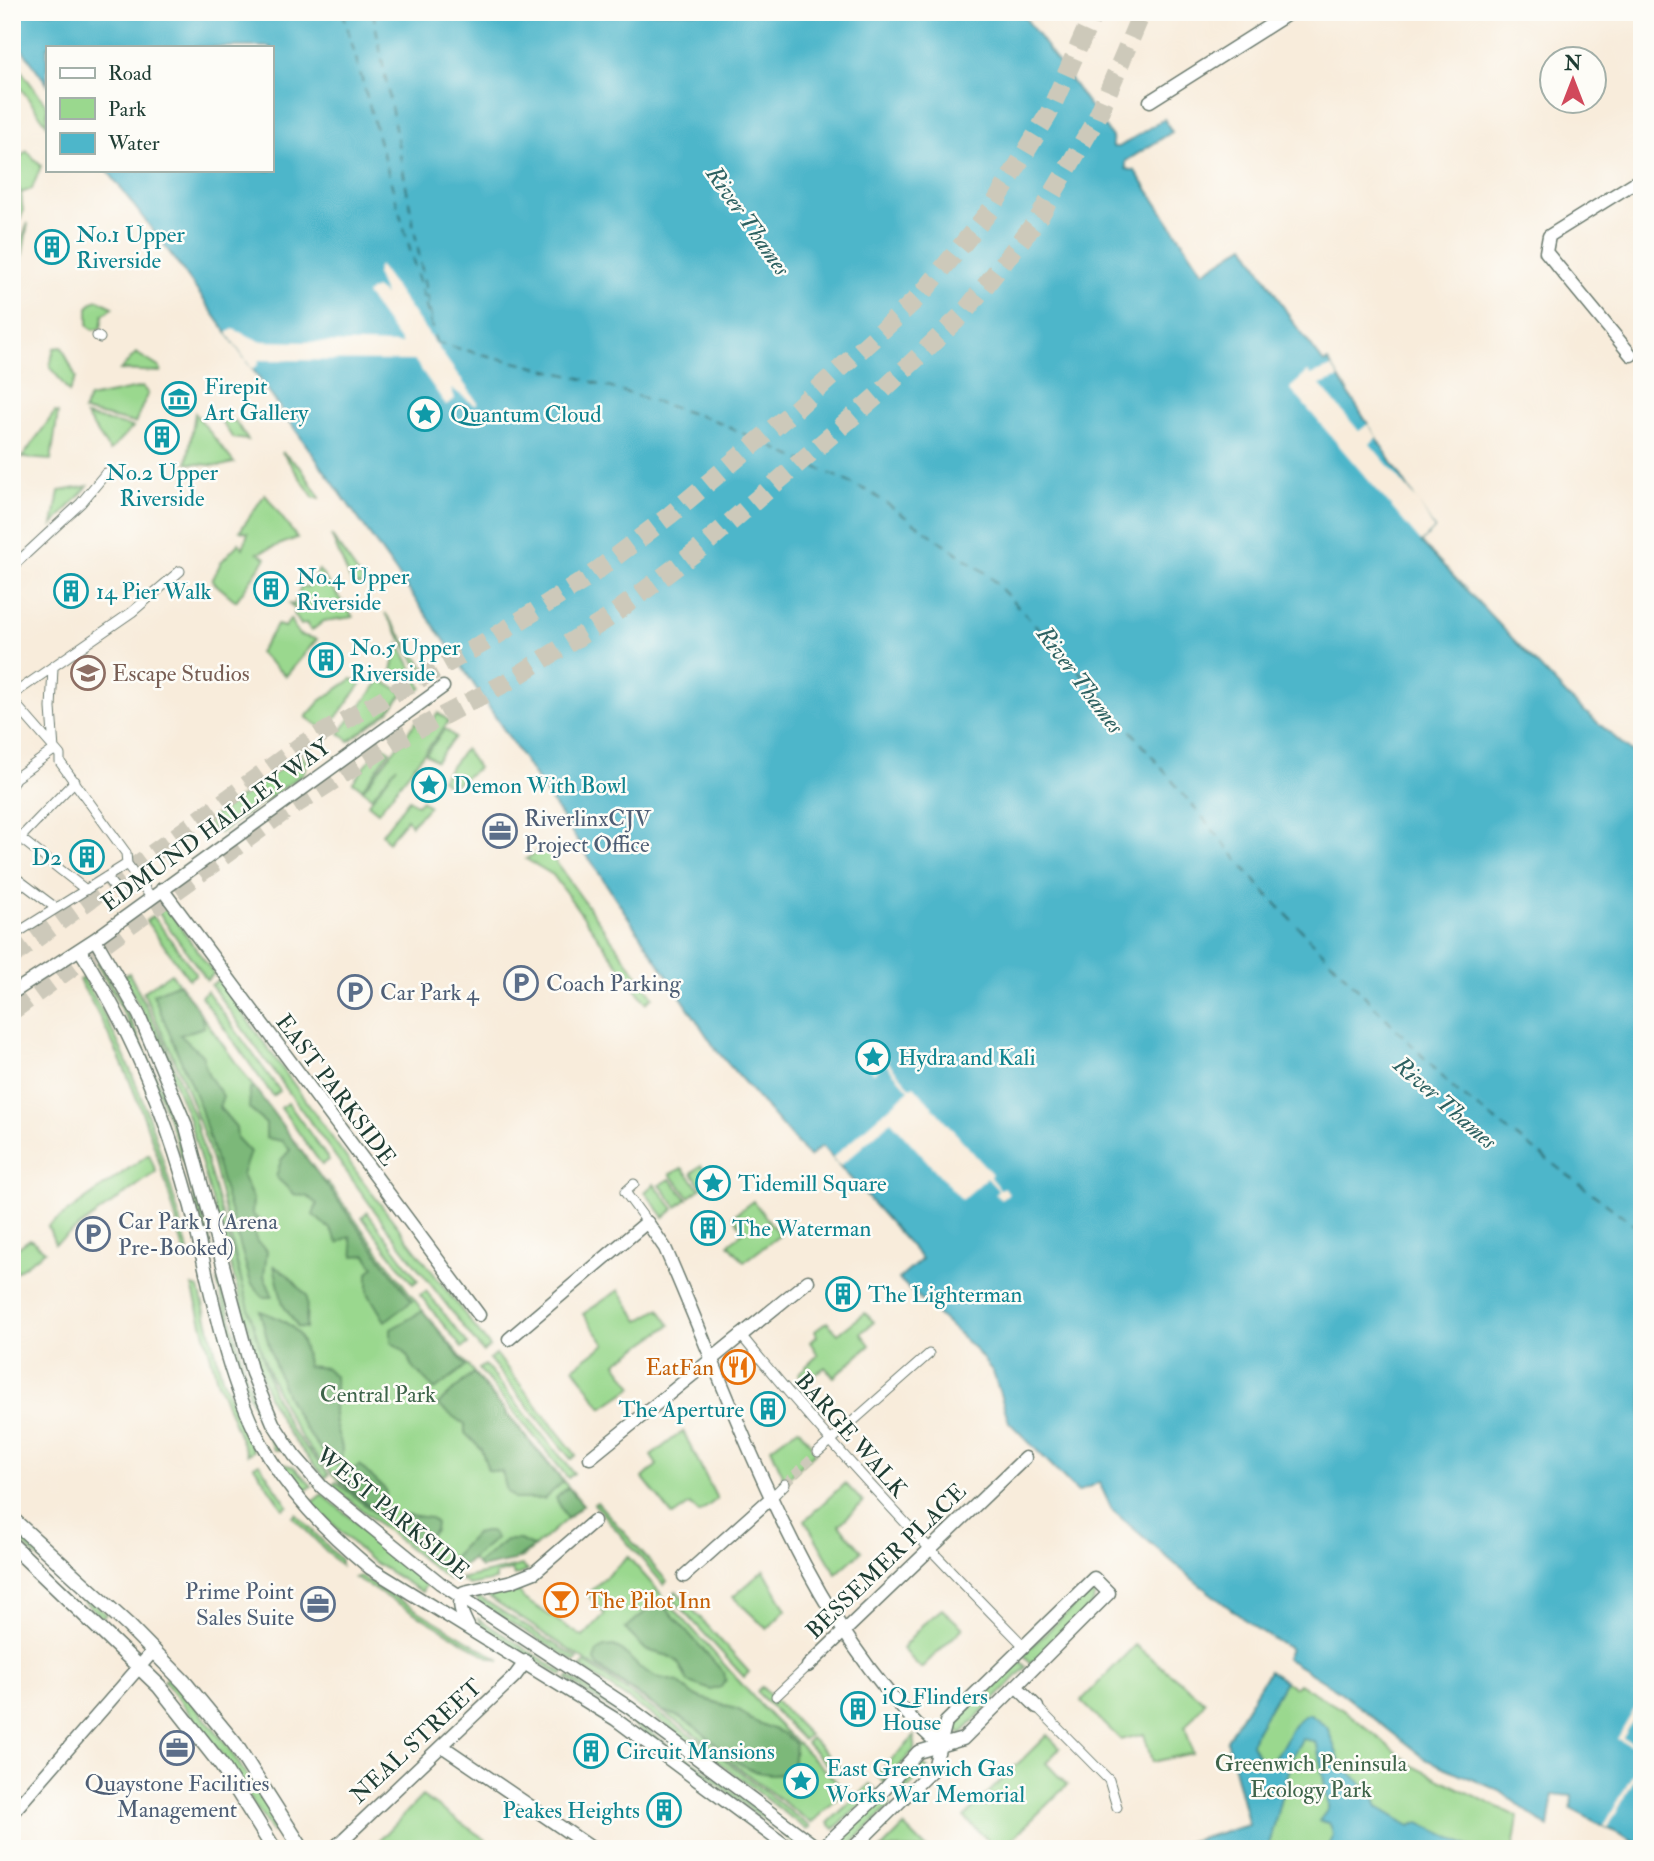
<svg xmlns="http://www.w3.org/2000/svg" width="1654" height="1861" font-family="'IM FELL Double Pica',serif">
<rect width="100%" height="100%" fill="#fdfcf7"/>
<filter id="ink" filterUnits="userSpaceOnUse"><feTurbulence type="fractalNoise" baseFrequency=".0143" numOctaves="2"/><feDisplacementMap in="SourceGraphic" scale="14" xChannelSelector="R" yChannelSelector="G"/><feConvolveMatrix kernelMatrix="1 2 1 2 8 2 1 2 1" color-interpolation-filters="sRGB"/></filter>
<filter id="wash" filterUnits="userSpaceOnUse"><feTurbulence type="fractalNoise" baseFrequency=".00686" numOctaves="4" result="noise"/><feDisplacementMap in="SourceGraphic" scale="28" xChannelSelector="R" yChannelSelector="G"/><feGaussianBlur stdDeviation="1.57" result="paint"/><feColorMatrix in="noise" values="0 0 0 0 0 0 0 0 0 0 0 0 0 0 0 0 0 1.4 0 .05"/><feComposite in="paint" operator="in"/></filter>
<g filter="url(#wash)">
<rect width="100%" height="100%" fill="#f8ecdb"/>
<path fill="#9ad88e" stroke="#5c8a61" stroke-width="2" d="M12 58 47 106V125L12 76Z
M27 151 41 166 32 189 21 193 23 212 12 238 13 190 20 191C12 176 12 161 27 151Z
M28 223 18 281H12V263Z
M98 300 113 307 103 315 101 328 94 330 88 326V308L92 302Z
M62 347 76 378 69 392 50 366 54 348Z
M136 353 160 368 161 372 120 370Z
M142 387 148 393 135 423 83 411 89 398Z
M55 412 58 413 51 460 22 458Z
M195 413 234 463 221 466 187 463Z
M86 416 133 427 110 451Z
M218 417 235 421 248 440 233 438Z
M282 452 301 468 320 498H314Z
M88 486 53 525 59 491Z
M265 494 297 538 258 553 266 558 236 601 212 581 221 562 239 543 243 548 248 533 240 531Z
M331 535 366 585 352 584Z
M319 570 353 617 324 621 311 631 306 623 301 625 294 614 296 610 290 604 294 605 301 586 308 587Z
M385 613 429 674 428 682Z
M290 619 299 635 317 639 286 676 259 653 277 625 285 627Z
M399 644 422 688 416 692 392 670Z
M352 679 362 683 326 731 306 717 320 701Z
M381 680 404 693 389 711 349 741 339 733Z
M438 713 449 721 378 812 368 804 397 766 372 797 363 790 416 722 426 729Z
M445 729 455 737 436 761 426 754Z
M381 745 390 751 362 789 353 782Z
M465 749 478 768 451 787 441 779Z
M301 754 307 763 303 774 220 833 213 830 207 821Z
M409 799 417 805 422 800 429 806 411 825 407 819 388 842 382 834Z
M545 847 653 997 646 1003 553 875 526 859Z
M166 907 214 974 207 980 158 912Z
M153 916 196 974 189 979 146 921Z
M98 961C155 1054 188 1155 215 1260L210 1258C184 1154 151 1055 96 963Z
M129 973 163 1040 194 1117 273 1393 291 1430 329 1475 325 1478 288 1433 268 1396 189 1119 158 1042 124 976Z
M171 973 323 1183 327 1182 423 1311 583 1505 523 1557 480 1568 472 1559 453 1574C405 1535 349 1498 310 1449 255 1380 237 1250 213 1164 196 1104 170 1048 143 992Z
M83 978C135 1061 164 1156 188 1251L184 1252C162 1157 129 1064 79 980Z
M219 980 368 1188 490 1347 483 1352 388 1229 211 985Z
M207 991 280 1091 273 1096 201 996Z
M288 1103 329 1160 322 1165 281 1108Z
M149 1154 156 1172 55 1244 48 1226Z
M701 1165 712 1179 702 1187 692 1173Z
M682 1168 700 1189 689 1197 670 1174Z
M670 1179 687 1199 677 1207 660 1185Z
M654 1184 674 1209 664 1217 645 1192Z
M753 1201 780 1235 744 1262 729 1244 744 1231 733 1216Z
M367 1212 418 1280 413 1284 362 1217Z
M30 1239 45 1251 12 1275V1252Z
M217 1281 222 1285 251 1392 281 1450H274L248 1394Z
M192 1286 199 1288 222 1377 253 1451 247 1455 217 1380Z
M619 1290 639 1321 659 1309 670 1325 616 1363 633 1387 602 1408 574 1367 605 1344 583 1314Z
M426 1291 468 1344 462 1348 420 1295Z
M865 1313 874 1322 861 1333 870 1345 834 1377 825 1367 805 1381 798 1374 818 1355 810 1342 817 1336 815 1331 827 1322 838 1334Z
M496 1354 576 1455 571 1459 489 1359Z
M485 1365 574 1473 568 1478 479 1369Z
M798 1428 817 1451 785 1481 771 1448Z
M683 1431 717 1499 699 1513 690 1504 673 1516 643 1478 657 1465 651 1456Z
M259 1463 288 1506 283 1509 254 1466Z
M282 1464 294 1467 312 1486 302 1493Z
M336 1482 452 1576 449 1580 332 1486Z
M845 1483 863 1502 839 1525 862 1551 836 1574 805 1520Z
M322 1494 439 1591 426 1584 422 1592 368 1558 311 1503Z
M597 1502 667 1581 664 1585 594 1504Z
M296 1514 341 1560V1566L293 1517Z
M12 1527 106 1614 102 1618 12 1534Z
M628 1557 771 1717 846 1791 811 1823 684 1726 483 1593 516 1586 524 1599 583 1637 605 1614 587 1594Z
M522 1565 528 1571 514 1576 512 1570 496 1574V1580L469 1585 460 1579Z
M764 1570 786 1610 767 1629 733 1597Z
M360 1576 500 1660 489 1657 355 1578Z
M1090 1590 1095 1592 1093 1603 1031 1664 1023 1655Z
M676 1591 749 1672 744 1677 672 1598Z
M476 1595 578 1659 575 1662 478 1602Z
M942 1609 963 1628 921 1668 902 1649 922 1625Z
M477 1618 564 1673 562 1676 484 1628Z
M1135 1645 1205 1702 1185 1727 1193 1753 1152 1762 1144 1734 1121 1740 1081 1701Z
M1019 1660 1026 1667 961 1734 952 1724Z
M585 1663 711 1749 810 1827 807 1830 707 1753 581 1667Z
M1269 1671 1295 1688 1299 1684 1348 1713 1413 1766 1518 1817 1513 1849H1162L1249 1825 1227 1740Z
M170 1676 225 1743 282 1827 272 1832 218 1749 164 1681Z
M570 1677 703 1768 799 1842 797 1845 700 1771 567 1679Z
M762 1687 809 1735 803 1740 757 1692Z
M1047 1735 1060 1748 1046 1763 1067 1785 1002 1849H997L964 1817Z
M915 1736 914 1750 885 1783 876 1775Z
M811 1738 842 1770 837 1775 806 1743Z
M917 1759 928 1769 899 1797 890 1789Z
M870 1784 877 1791 834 1829 828 1823Z
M422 1796 486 1840 477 1849H379L375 1845Z
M882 1796 891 1805 850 1845 841 1836Z
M904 1826 927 1849H881Z"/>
<path fill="#7bb879" stroke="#4d7a56" stroke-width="2" d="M179 983 201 1014 204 1027 180 1035 202 1055 209 1076 223 1096 219 1107 236 1127 237 1138 250 1152 242 1175 253 1199 252 1214 263 1224 253 1231 257 1242 267 1251 264 1276 273 1297H263L251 1283 200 1106 153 994Z
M254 1087 412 1301 385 1321 368 1293V1272L374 1267 366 1255 354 1256 350 1236 338 1243 330 1229 313 1215 317 1204 308 1197 294 1194 276 1177 281 1160 290 1150 282 1141 266 1138V1124L249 1108 250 1089Z
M274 1266 288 1275 307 1296 306 1328 298 1327 283 1305Z
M260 1311C292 1322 304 1331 307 1366L326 1368 335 1377C336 1391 332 1410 335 1423 338 1439 348 1450 337 1466 292 1425 274 1370 260 1311Z
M423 1311 466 1366 435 1390 415 1370 404 1351 391 1342V1329Z
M473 1373 563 1482 544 1499H515L507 1491 502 1472 488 1470 481 1449 465 1433V1425L437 1405Z
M359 1465 386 1490V1505L377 1513 340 1480Z
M568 1487 583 1505 567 1519 556 1498Z
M404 1514 430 1518 436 1523 435 1530 419 1546 393 1526 397 1515Z
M484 1532H491L496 1538 453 1574 444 1567 475 1534Z
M506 1540H520L534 1547 513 1561 480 1568 477 1564Z
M659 1600 723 1672 726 1680 721 1687 711 1690 688 1682 678 1662 669 1656 646 1650 625 1629Z
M614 1646 622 1650 639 1667 656 1677 678 1682 693 1695 739 1710 751 1720 783 1733 795 1744 793 1770C734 1791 714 1722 662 1711L599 1667 595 1661 596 1653 604 1647Z"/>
<path fill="#4db6ca" stroke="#367a7f" stroke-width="2" d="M12 12H1021L1112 137 1113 147H1119L1164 119 1172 132 1126 161V169L1135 171 1203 272 1245 245 1293 322 1324 363 1328 361 1332 367 1434 529 1421 542 1568 697 1642 761V1846L1571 1809 1572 1796 1553 1794 1548 1827 1500 1791 1427 1760 1339 1691 1286 1658 1290 1649 1258 1630 1196 1582 1112 1510 1099 1482 1078 1492 1009 1422 993 1372 974 1348 899 1279 922 1259 822 1146 809 1157 717 1051 447 644 179 265 107 170H271V47H47V84L12 35Z
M1269 1671 1285 1681 1256 1731 1252 1744 1261 1761 1267 1763C1286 1753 1289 1718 1309 1714L1327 1727 1341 1764 1374 1796 1378 1807 1410 1826 1419 1822 1474 1849H1327C1333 1840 1335 1833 1329 1823L1319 1821 1328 1809V1802L1317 1745 1314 1741 1302 1739 1291 1759 1268 1849H1162L1249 1825 1227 1740Z"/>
<path fill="#f8ecdb" d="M379 265 478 403 475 405 451 388 455 399 446 405 415 361 259 360 258 365 252 369 227 333 233 329 260 341 402 344 366 294 375 288 385 295 376 274Z
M1332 367 1339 378 1320 385 1359 431 1368 424 1377 437 1370 444 1418 501 1434 529 1421 542 1290 388 1308 372 1311 375Z
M875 1044 889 1059 887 1061 911 1088 914 1086 992 1174 990 1176 1000 1189 1004 1187 1009 1193 1001 1200 995 1194 998 1190 987 1178 962 1200 891 1121 840 1166 832 1158 909 1090 885 1063 874 1073 860 1057Z
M1642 1696V1706L1623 1738 1642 1748V1766L1608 1828 1604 1826 1637 1767 1640 1750 1617 1739Z"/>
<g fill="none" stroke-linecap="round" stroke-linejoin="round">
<path stroke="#2d6161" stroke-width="2" stroke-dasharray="9 7" stroke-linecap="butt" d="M343 12 436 342
M373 12 433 328
M436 343 580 378 716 421 870 492 987 574 1097 690 1261 888 1456 1091 1642 1231"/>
</g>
</g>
<g filter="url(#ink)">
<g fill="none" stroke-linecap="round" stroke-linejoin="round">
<path stroke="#cdc9ba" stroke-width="9" stroke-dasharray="9 4.5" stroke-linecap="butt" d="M785 1484 818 1452"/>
<path stroke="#cdc9ba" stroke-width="19" stroke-dasharray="19 10" stroke-linecap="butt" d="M12 956 303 744 494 637 586 579 670 515 797 408 922 294 992 208 1049 113 1094 12
M12 1011 282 813 399 739 509 681 607 619 697 551 879 394 963 314 1038 219 1097 118 1142 12"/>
<g stroke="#6b7a6e" stroke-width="11">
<path id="pedestrian" d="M97 336 100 338
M12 567 81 503 106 473
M12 695 132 612 180 571
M12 700 60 755V762L126 853 127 864 151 897
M75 781 20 838 86 890
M12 784 15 778 54 750 51 708 53 668
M12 832 20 838 12 849
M12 875 56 908
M106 877 121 896
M12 936 127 864
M634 1184 625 1192 647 1222
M740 1334C829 1444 925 1546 1025 1647
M818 1452 929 1354
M770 1499 785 1484
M776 1696 808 1666
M1037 1707 1109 1780 1117 1807"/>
</g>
<g stroke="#6b7a6e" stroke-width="15">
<path id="minor" d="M1150 101 1291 12
M1631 355 1546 252 1549 236 1642 178
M162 889 479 1315
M95 939 139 1015 185 1123 252 1373 273 1423 294 1455 322 1487 440 1583 630 1708 819 1849
M80 950C130 1028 167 1117 191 1207 210 1284 223 1370 260 1441 287 1492 326 1531 370 1568L615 1719 790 1849
M12 993 95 939 443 687
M509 1339 647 1222 665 1248C737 1411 804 1626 940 1746
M590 1458 808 1281
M684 1576 770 1499
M468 1626C462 1614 456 1603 464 1592L512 1581 535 1572 594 1521
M808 1666 1025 1458
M1016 1686 1037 1707
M442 1746 593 1849
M12 1813 154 1650
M333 1849 515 1676 526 1661
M821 1849 884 1790 918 1752 963 1739 1109 1593 1094 1578 946 1722 934 1768 852 1849"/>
</g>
<g stroke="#6b7a6e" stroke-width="17">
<path id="tertiary" d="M12 1519 129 1626 184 1682 235 1744 302 1849
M12 1545 159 1686 222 1766 274 1849"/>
</g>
<use href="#pedestrian" stroke="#fff" stroke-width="9"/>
<use href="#minor" stroke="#fff" stroke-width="12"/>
<use href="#tertiary" stroke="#fff" stroke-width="14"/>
</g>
</g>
<defs>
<g id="building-ring" transform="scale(1.75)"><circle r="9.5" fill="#fdfcf7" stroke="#0f9aa8" stroke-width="1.5"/><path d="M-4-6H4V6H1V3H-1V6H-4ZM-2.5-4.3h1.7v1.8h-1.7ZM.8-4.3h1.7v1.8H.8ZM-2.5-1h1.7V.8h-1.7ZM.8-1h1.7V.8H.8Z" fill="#0f9aa8"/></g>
<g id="museum-ring" transform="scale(1.75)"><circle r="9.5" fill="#fdfcf7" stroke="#0f9aa8" stroke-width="1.5"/><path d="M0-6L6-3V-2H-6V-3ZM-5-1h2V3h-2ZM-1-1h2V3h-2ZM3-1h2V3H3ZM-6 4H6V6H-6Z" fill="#0f9aa8"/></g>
<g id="sight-ring" transform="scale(1.75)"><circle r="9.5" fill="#fdfcf7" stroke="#0f9aa8" stroke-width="1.5"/><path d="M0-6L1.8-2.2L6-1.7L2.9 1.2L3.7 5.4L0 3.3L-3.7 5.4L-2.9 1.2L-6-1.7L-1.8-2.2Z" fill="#0f9aa8"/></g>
<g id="university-ring" transform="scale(1.75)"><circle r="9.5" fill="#fdfcf7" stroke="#8d6e63" stroke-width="1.5"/><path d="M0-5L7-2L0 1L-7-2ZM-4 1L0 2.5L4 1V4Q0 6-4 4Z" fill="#8d6e63"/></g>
<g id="office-ring" transform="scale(1.75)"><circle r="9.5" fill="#fdfcf7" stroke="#5c6f8a" stroke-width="1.5"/><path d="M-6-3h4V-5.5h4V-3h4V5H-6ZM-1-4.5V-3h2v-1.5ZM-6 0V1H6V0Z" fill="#5c6f8a"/></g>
<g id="parking-ring" transform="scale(1.75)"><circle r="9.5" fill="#fdfcf7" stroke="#5c6f8a" stroke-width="1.5"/><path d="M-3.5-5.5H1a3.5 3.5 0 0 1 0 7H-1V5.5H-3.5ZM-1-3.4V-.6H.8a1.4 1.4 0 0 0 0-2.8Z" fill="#5c6f8a"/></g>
<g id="restaurant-ring" transform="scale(1.75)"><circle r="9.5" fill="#fdfcf7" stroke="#e8710a" stroke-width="1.5"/><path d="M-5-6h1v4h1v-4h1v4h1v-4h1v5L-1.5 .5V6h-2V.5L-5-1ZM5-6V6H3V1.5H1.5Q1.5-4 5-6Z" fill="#e8710a"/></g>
<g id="bar-ring" transform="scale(1.75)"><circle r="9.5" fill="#fdfcf7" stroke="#e8710a" stroke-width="1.5"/><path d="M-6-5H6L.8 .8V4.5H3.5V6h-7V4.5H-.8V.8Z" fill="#e8710a"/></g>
</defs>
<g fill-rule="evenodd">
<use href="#building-ring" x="52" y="247"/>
<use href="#museum-ring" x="179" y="399"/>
<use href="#sight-ring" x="425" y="414"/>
<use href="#building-ring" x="162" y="437"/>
<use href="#building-ring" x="271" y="589"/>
<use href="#building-ring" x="71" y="591"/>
<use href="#building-ring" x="326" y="660"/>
<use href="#university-ring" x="88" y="673"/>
<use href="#sight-ring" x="429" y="785"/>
<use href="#office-ring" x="500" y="831"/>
<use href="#building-ring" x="87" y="857"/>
<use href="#parking-ring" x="521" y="983"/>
<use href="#parking-ring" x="355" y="992"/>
<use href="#sight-ring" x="873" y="1057"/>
<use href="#sight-ring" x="713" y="1183"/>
<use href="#building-ring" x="708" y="1228"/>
<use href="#parking-ring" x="93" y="1234"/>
<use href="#building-ring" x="843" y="1294"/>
<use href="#restaurant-ring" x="738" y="1367"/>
<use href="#building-ring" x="768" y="1409"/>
<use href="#bar-ring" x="561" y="1600"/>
<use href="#office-ring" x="318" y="1604"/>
<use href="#building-ring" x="858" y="1709"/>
<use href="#office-ring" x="177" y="1748"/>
<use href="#building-ring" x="591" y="1751"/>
<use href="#sight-ring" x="801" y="1781"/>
<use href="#building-ring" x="664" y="1810"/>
</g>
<g text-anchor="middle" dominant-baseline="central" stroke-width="5" stroke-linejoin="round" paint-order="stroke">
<g font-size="23" fill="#0d838f" stroke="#fdfcf7" text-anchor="start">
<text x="76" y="234">No.1 Upper<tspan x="76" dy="26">Riverside</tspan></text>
<text x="204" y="386">Firepit<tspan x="204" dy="26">Art Gallery</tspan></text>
<text x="450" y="414">Quantum Cloud</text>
<text x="162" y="472" text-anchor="middle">No.2 Upper<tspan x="162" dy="26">Riverside</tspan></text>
<text x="296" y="576">No.4 Upper<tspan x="296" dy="26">Riverside</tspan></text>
<text x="96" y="591">14 Pier Walk</text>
<text x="350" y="647">No.5 Upper<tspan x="350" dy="26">Riverside</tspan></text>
<text x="453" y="785">Demon With Bowl</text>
<text x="62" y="857" text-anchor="end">D2</text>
<text x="898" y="1057">Hydra and Kali</text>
<text x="738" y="1183">Tidemill Square</text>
<text x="732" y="1228">The Waterman</text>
<text x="868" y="1294">The Lighterman</text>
<text x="744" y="1409" text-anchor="end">The Aperture</text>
<text x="882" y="1696">iQ Flinders<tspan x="882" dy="26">House</tspan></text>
<text x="616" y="1751">Circuit Mansions</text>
<text x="826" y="1768">East Greenwich Gas<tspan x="826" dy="26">Works War Memorial</tspan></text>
<text x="640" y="1810" text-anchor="end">Peakes Heights</text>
</g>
<g font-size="23" fill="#785e54" stroke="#fdfcf7" text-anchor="start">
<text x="112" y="673">Escape Studios</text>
</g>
<g font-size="23" fill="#4e5e75" stroke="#fdfcf7" text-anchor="start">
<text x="524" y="818">RiverlinxCJV<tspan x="524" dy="26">Project Office</tspan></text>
<text x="546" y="983">Coach Parking</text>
<text x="380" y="992">Car Park 4</text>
<text x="118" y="1221">Car Park 1 (Arena<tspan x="118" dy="26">Pre-Booked)</tspan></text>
<text x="294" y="1591" text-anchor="end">Prime Point<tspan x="294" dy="26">Sales Suite</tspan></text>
<text x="177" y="1783" text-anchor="middle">Quaystone Facilities<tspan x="177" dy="26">Management</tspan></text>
</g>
<g font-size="23" fill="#1f3d34" stroke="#fdfcf7">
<text transform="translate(216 825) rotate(-36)">EDMUND HALLEY WAY</text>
<text transform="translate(336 1090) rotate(53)">EAST PARKSIDE</text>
<text transform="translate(851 1435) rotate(49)">BARGE WALK</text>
<text transform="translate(393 1513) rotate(40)">WEST PARKSIDE</text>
<text transform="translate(886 1561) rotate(-44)">BESSEMER PLACE</text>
<text transform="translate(416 1741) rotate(-43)">NEAL STREET</text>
</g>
<g font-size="23" fill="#c56008" stroke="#fdfcf7" text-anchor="end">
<text x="714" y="1367">EatFan</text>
<text x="586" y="1600" text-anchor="start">The Pilot Inn</text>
</g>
<g font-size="23" fill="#3e644a" stroke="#fdfcf7">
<text x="378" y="1394">Central Park</text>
<text x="1311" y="1763">Greenwich Peninsula<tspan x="1311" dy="26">Ecology Park</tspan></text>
</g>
<g font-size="24" font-style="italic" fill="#2d6161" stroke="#fdfcf7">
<text transform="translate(748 221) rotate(55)">River Thames</text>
<text transform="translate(1080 680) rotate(53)">River Thames</text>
<text transform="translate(1445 1103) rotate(41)">River Thames</text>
</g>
</g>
<rect width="1654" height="1861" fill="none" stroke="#fdfcf7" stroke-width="42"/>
<rect x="46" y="46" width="228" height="126" fill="#fdfcf7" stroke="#a4b0a9" stroke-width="2"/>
<rect x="60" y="68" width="35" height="10" fill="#ffffff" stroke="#a4b0a9" stroke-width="2"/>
<text x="108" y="80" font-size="21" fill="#1f3d34">Road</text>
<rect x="60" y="98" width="35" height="21" fill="#9ad88e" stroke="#a4b0a9" stroke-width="2"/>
<text x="108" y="116" font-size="21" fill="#1f3d34">Park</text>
<rect x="60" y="133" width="35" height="21" fill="#4db6ca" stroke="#a4b0a9" stroke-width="2"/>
<text x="108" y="150" font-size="21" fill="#1f3d34">Water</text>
<g transform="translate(1573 80)"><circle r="33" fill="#fdfcf7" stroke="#a4b0a9" stroke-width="2"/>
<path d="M0-5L12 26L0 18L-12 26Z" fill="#d1495b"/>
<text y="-10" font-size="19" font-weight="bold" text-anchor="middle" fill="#1f3d34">N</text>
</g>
</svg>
